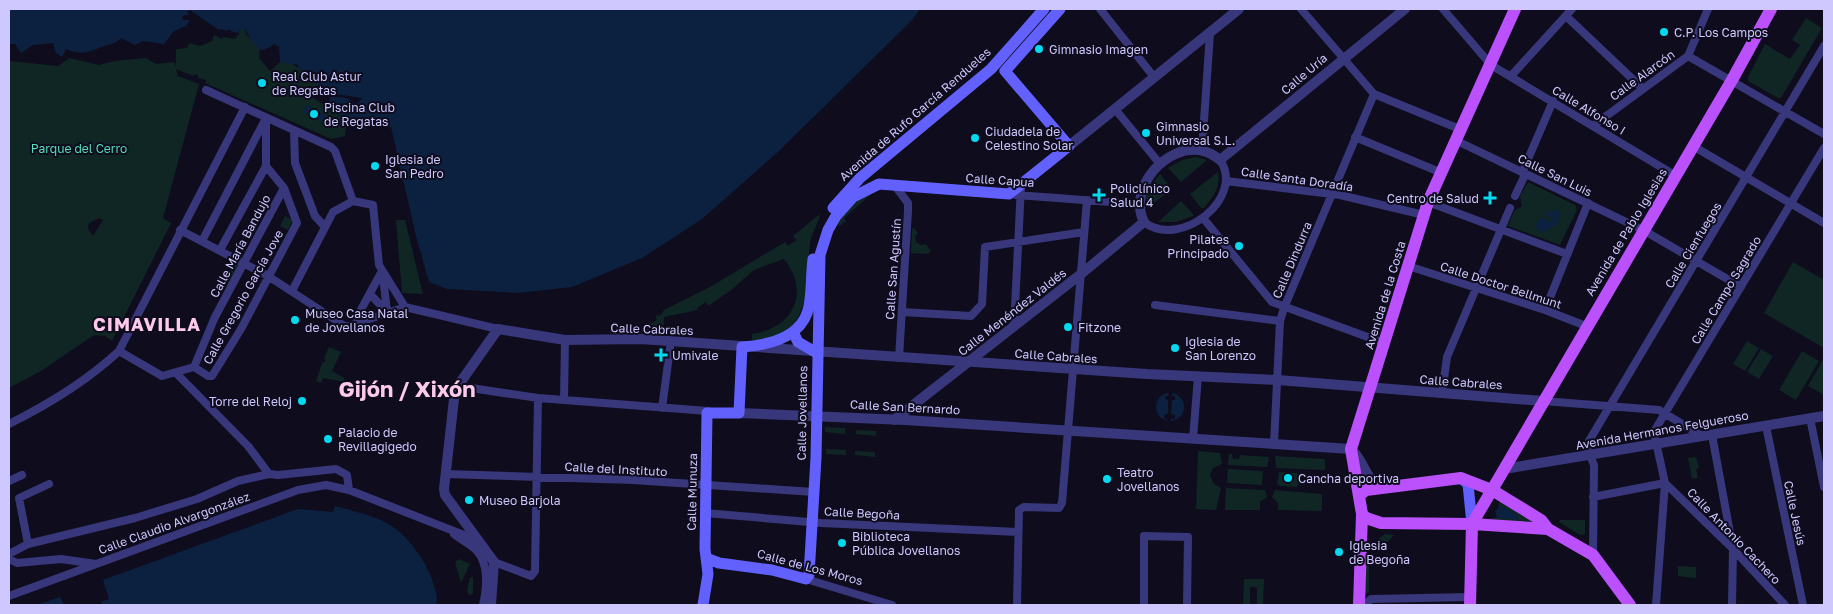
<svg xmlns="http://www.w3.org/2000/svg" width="1833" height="614" font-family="'Golos Text',sans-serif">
<rect width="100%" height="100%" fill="#0e0c1d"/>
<path fill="#0f2625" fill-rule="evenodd" d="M1806 18 1822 28 1781 98H1778L1748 81V77L1765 44 1790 59 1800 45 1792 40Z
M245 28 246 34 260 49 259 58 270 71 280 62 292 64 316 79 317 84 310 96 352 122 346 129 345 136 331 139 205 83 206 80 198 78 197 74 193 76 176 69 178 76 199 84 163 218 171 223 112 341 105 336 94 335 41 371 9 388V61L58 66 69 58 99 65 114 61 146 58 156 64 174 62 176 66V49L187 48 189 43 201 46 212 41 214 35 222 39 223 37 235 39 239 34 238 29ZM99 218 103 220 93 236 88 229 89 223Z
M1196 157 1207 160 1181 182 1168 168 1182 160Z
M1218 172C1221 187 1213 197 1204 208H1201L1190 194Z
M1160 174 1172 189 1147 208C1142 197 1152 183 1160 174Z
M1528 182 1575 205 1577 210 1560 245 1508 226 1514 211 1522 206 1520 196Z
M876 190 844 218 846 221 840 226 838 224 835 227 852 202Z
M1181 201 1193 214V216L1176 222H1158Z
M820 214C818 225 811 233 810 244 806 274 812 325 775 337 768 340 759 340 752 341V334C793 329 811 292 784 259L754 270 730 291 708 306 706 302 697 308 698 310 664 317 663 336 640 339 644 327 657 320 655 316 661 315 664 310 710 287 785 242 788 246 796 240 793 236Z
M285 216 293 220 288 230 280 226Z
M396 220H405L423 294 402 293Z
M912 228 915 229 918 233 915 237 916 242 921 245 926 244 931 251 928 254 911 253Z
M234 262 238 266 228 286 224 284Z
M1793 262 1824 280V348L1764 313Z
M1747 341 1759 348 1745 371 1733 364Z
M329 347 341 352 332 371 344 378 345 382 323 378 321 383 316 381 322 363 326 361 324 358Z
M1761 349 1773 356 1759 379 1747 372Z
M1802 351 1819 361 1796 400 1779 390Z
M1824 358V395L1808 386Z
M825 427 845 428V434L825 432Z
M856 430 876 431V436L856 434Z
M826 449 846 450V455L826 454Z
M855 451 875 452V457L855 455Z
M1198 451 1220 453 1222 464 1213 468 1210 475 1214 484 1221 488 1216 510 1196 509Z
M1229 454H1232L1233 459H1239L1240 455 1269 457 1267 467 1228 465Z
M1275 456 1325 459V470L1276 468Z
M1696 457 1699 468 1696 469 1698 478 1692 479 1688 458Z
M1228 469 1263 471 1262 485 1227 483Z
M1279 472 1297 473 1299 484 1296 487 1280 486 1277 484Z
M1226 488 1265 490 1267 497 1260 502V510H1225Z
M1275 490 1322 494V511L1278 510V503L1272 497Z
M1500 500 1542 525 1488 519C1497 516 1504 519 1515 514L1498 507Z
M1560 520H1585V534L1580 535 1559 522Z
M1385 534 1394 535 1383 547 1379 548 1377 545 1378 539Z
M1369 554V592L1363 596 1365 555Z
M459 559 470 564 462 581 460 580 455 562Z
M1678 566 1696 567V578L1678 576Z
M473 577V594L469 595 467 590 470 578Z
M1244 579H1264L1263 605H1257V587H1250V605H1243Z"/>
<path fill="#0c2140" d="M9 9H920L912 20 779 151 702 219 642 258 572 287 518 293 447 289 429 282 416 236 391 127H381V125L357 131 354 121 355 116 351 122 327 108 331 96 347 98 354 103H358L362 98 315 91 317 82 315 78 298 68V65L280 62 279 47 274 44C271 46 267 49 263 50 256 50 247 34 245 28L236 33 228 29 227 31 221 29 219 30 190 10 187 12 189 15H184L182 17 183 20H190L186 26 174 31 164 44 143 41 135 45 121 38C115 44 112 43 104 46 88 52 83 56 66 49L62 57 56 53 53 43 33 45 21 53 15 44H9Z
M306 105 326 116 322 122 303 112Z
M1555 210 1560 213 1557 224 1544 232 1538 230 1536 226 1538 220 1542 218 1552 222 1553 218 1547 216 1546 213Z
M1156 407a14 14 0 1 1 28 0a14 14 0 1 1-28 0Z
M335 506C352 511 374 515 390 525 408 536 425 560 432 579 434 588 439 597 436 605H103L101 602 109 599 103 580 298 509 333 512Z
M1501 506 1518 515V520L1497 518 1495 511Z
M60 597 64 605H37Z"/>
<path fill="#0e0c1d" d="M1169 392H1172V396H1175V400H1172L1171 414 1175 415V419H1171V423L1164 418 1165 414H1168V400L1165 399V396H1168Z"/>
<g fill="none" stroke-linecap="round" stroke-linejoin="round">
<path stroke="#39377b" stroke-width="8" d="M1100 9 1154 77
M1301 9 1374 94 1462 130
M1443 9 1491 65 1676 176
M1566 16 1643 89
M1688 56 1824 134
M1511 76 1572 9
M206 90 331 147 335 151 353 201
M1115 109 1160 164
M1594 125 1688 56 1708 9
M294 131 295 163 315 216 325 227
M1355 137 1442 173
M1457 141 1643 230 1741 287
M1693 146 1824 223
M1202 150 1210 33
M1226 181 1340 195 1424 215
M895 186 908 203V211L899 358
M1016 195 1138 204
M1515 196 1524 177 1523 172 1525 166 1553 101
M353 201 373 205 379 265 405 307
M1428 202 1567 254
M1203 218 1272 302 1384 343
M1144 222C1180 250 1246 198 1220 160
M180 230 268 276 346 327 405 307 498 329
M202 241 265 120
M220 250 266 166
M1408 266 1545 310 1586 326
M383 276 387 312
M292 291 333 212 353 201
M370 294 387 312
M1155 305 1280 321
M1545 310 1588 203
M902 312 971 316 982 304 985 247 1084 232
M359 322 357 317 382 271
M1014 327 1021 186
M119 351 162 376 194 367
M194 367 208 376H212L241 329 297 223 284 188 266 166V118
M194 367 215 317 284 188
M176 373 248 446 269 474
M460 383 464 387 538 398 708 411
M1442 393 1447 357 1510 208
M564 400 565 340
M1543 401 1659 410 1702 436
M662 408 671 341
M1810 418 1824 487
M9 424C49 404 86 382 119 351L245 107
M1766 426 1803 605
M1712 435 1733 549 1732 605
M1193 439 1198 376
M1274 444 1280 321 1284 308 1374 94
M446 474 633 480 814 492
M9 481 22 475
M1665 483 1733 549 1785 605
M1593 497 1665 483
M705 513 821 523 1018 532
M454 534C461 540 471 544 477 551 489 564 487 588 483 605
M28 544 19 498 49 484
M9 554 28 544 135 518 197 499 238 481 269 474 278 475 336 469 347 475 349 490
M1593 555 1594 465 1586 446 1824 46
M9 559 17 563 61 559 96 564
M494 562 531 576 535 571 538 398
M806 579 892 605
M9 596 298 490 326 485 349 490 469 537 476 542
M1017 605 1019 510 1024 507 1059 508 1062 503 1087 200
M1144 605V536L1188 537 1187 605
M1364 605 1371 599 1470 597
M1656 605 1665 483 1654 433 1655 430 1824 148"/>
<path stroke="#39377b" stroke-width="10" d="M1069 146 1239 9
M739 413 905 420 1351 449C1366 463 1364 479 1382 487
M894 420 1081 274 1144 222C1127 188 1167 142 1203 151 1209 152 1215 156 1220 160L1405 9
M1504 469 1824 416
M491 605 494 562 445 495 444 489 455 390 498 329 565 340 640 339 1147 374 1278 380 1543 401"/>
<path stroke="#6361fd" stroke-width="11" d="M833 208 860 178 991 69 1044 9
M793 332 798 342 817 353
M1461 478 1468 484 1472 524
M706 558 719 563 772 570 806 579 809 575 816 458 820 255 828 230 836 216 853 197 879 184 1009 194 1069 146 1005 71 1060 9
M703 605 708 574 705 549 707 413H739L742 347C769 345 803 338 809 306 812 291 811 275 813 259"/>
<path stroke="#ba51fc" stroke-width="12" d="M1360 495 1366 490 1461 478 1492 490 1541 520 1548 529
M1362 514 1366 518 1381 523 1472 524 1548 529 1593 555 1630 605
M1359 605 1362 514 1351 449 1428 202 1515 9
M1470 605 1472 524 1732 80 1771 9"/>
</g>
<g fill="#03daef" stroke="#0e0c1d" stroke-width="2">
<circle cx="1664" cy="32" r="5"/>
<circle cx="1039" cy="49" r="5"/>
<circle cx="262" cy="83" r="5"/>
<circle cx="314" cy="114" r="5"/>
<circle cx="1146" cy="133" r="5"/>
<circle cx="975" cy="138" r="5"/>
<circle cx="375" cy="166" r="5"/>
<path d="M1096.5 187.5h5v5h5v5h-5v5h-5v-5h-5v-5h5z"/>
<path d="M1487.5 190.5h5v5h5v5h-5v5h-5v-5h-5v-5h5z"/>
<circle cx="1239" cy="246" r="5"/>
<circle cx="295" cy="320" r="5"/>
<circle cx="1068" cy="327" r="5"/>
<circle cx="1175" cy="348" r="5"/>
<path d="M658.5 347.5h5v5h5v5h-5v5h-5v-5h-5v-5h5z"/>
<circle cx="302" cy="401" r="5"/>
<circle cx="328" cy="439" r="5"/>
<circle cx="1288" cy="478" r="5"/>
<circle cx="1107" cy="479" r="5"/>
<circle cx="469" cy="500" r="5"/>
<circle cx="842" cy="543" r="5"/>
<circle cx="1339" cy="552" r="5"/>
</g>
<g text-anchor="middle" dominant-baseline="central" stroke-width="4" stroke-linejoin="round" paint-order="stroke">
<g font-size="12" fill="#cec8fe" stroke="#0e0c1d" text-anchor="start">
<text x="1674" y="32">C.P. Los Campos</text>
<text x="1049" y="49">Gimnasio Imagen</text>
<text x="272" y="76">Real Club Astur<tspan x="272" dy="14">de Regatas</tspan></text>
<text x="324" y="107">Piscina Club<tspan x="324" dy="14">de Regatas</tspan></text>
<text x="1156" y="126">Gimnasio<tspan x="1156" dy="14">Universal S.L.</tspan></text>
<text x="985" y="131">Ciudadela de<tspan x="985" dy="14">Celestino Solar</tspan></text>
<text x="385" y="159">Iglesia de<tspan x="385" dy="14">San Pedro</tspan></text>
<text x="1110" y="188">Policlínico<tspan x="1110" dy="14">Salud 4</tspan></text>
<text x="1479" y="198" text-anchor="end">Centro de Salud</text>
<text x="1229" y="239" text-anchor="end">Pilates<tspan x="1229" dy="14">Principado</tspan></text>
<text x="305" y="313">Museo Casa Natal<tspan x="305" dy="14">de Jovellanos</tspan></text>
<text x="1078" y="327">Fitzone</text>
<text x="1185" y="341">Iglesia de<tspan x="1185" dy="14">San Lorenzo</tspan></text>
<text x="672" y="355">Umivale</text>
<text x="292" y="401" text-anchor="end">Torre del Reloj</text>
<text x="338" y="432">Palacio de<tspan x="338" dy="14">Revillagigedo</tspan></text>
<text x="1117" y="472">Teatro<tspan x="1117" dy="14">Jovellanos</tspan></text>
<text x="1298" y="478">Cancha deportiva</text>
<text x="479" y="500">Museo Barjola</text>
<text x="852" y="536">Biblioteca<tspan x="852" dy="14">Pública Jovellanos</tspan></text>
<text x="1349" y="545">Iglesia<tspan x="1349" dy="14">de Begoña</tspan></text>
</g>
<g font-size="12" fill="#cec8fe" stroke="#0e0c1d">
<text transform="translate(1304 74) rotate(-40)">Calle Uría</text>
<text transform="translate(1642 75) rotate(-36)">Calle Alarcón</text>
<text transform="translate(1589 110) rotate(31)">Calle Alfonso I</text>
<text transform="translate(915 114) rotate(-41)">Avenida de Rufo García Rendueles</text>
<text transform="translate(1555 175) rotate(26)">Calle San Luis</text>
<text transform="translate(1297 179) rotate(8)">Calle Santa Doradía</text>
<text transform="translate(1000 180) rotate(4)">Calle Capua</text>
<text transform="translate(1626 232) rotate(-59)">Avenida de Pablo Iglesias</text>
<text transform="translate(1693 245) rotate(-59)">Calle Cienfuegos</text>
<text transform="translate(240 246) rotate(-62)">Calle María Bandujo</text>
<text transform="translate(1292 260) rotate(-67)">Calle Dindurra</text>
<text transform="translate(893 269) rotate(-86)">Calle San Agustín</text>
<text transform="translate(1501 285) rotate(18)">Calle Doctor Bellmunt</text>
<text transform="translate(1726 290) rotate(-59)">Calle Campo Sagrado</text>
<text transform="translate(1385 295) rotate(-73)">Avenida de la Costa</text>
<text transform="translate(243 297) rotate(-61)">Calle Gregorio García Jove</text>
<text transform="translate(1012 312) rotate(-38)">Calle Menéndez Valdés</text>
<text transform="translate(652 329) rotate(2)">Calle Cabrales</text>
<text transform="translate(1056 356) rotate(4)">Calle Cabrales</text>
<text transform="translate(1461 382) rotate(4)">Calle Cabrales</text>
<text transform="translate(905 407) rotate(3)">Calle San Bernardo</text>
<text transform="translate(802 413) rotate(-89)">Calle Jovellanos</text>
<text transform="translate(1662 430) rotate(-10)">Avenida Hermanos Felgueroso</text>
<text transform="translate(616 469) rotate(3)">Calle del Instituto</text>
<text transform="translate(692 492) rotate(-89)">Calle Munuza</text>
<text transform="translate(862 513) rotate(3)">Calle Begoña</text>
<text transform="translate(1795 513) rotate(78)">Calle Jesús</text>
<text transform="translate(174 523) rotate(-20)">Calle Claudio Alvargonzález</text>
<text transform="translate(1734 536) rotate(46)">Calle Antonio Cachero</text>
<text transform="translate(810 567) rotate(15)">Calle de Los Moros</text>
</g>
<g font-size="12" fill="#56dcb9" stroke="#0e0c1d">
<text x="79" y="148">Parque del Cerro</text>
</g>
<g font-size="18" font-weight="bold" letter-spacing="1" fill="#fecaec" stroke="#0e0c1d">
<text x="147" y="324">CIMAVILLA</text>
</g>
<g font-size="22" font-weight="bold" fill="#fecaec" stroke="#0e0c1d">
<text x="407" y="388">Gijón / Xixón</text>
</g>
</g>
<rect width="1833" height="614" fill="none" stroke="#cec8fe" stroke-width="20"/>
</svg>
